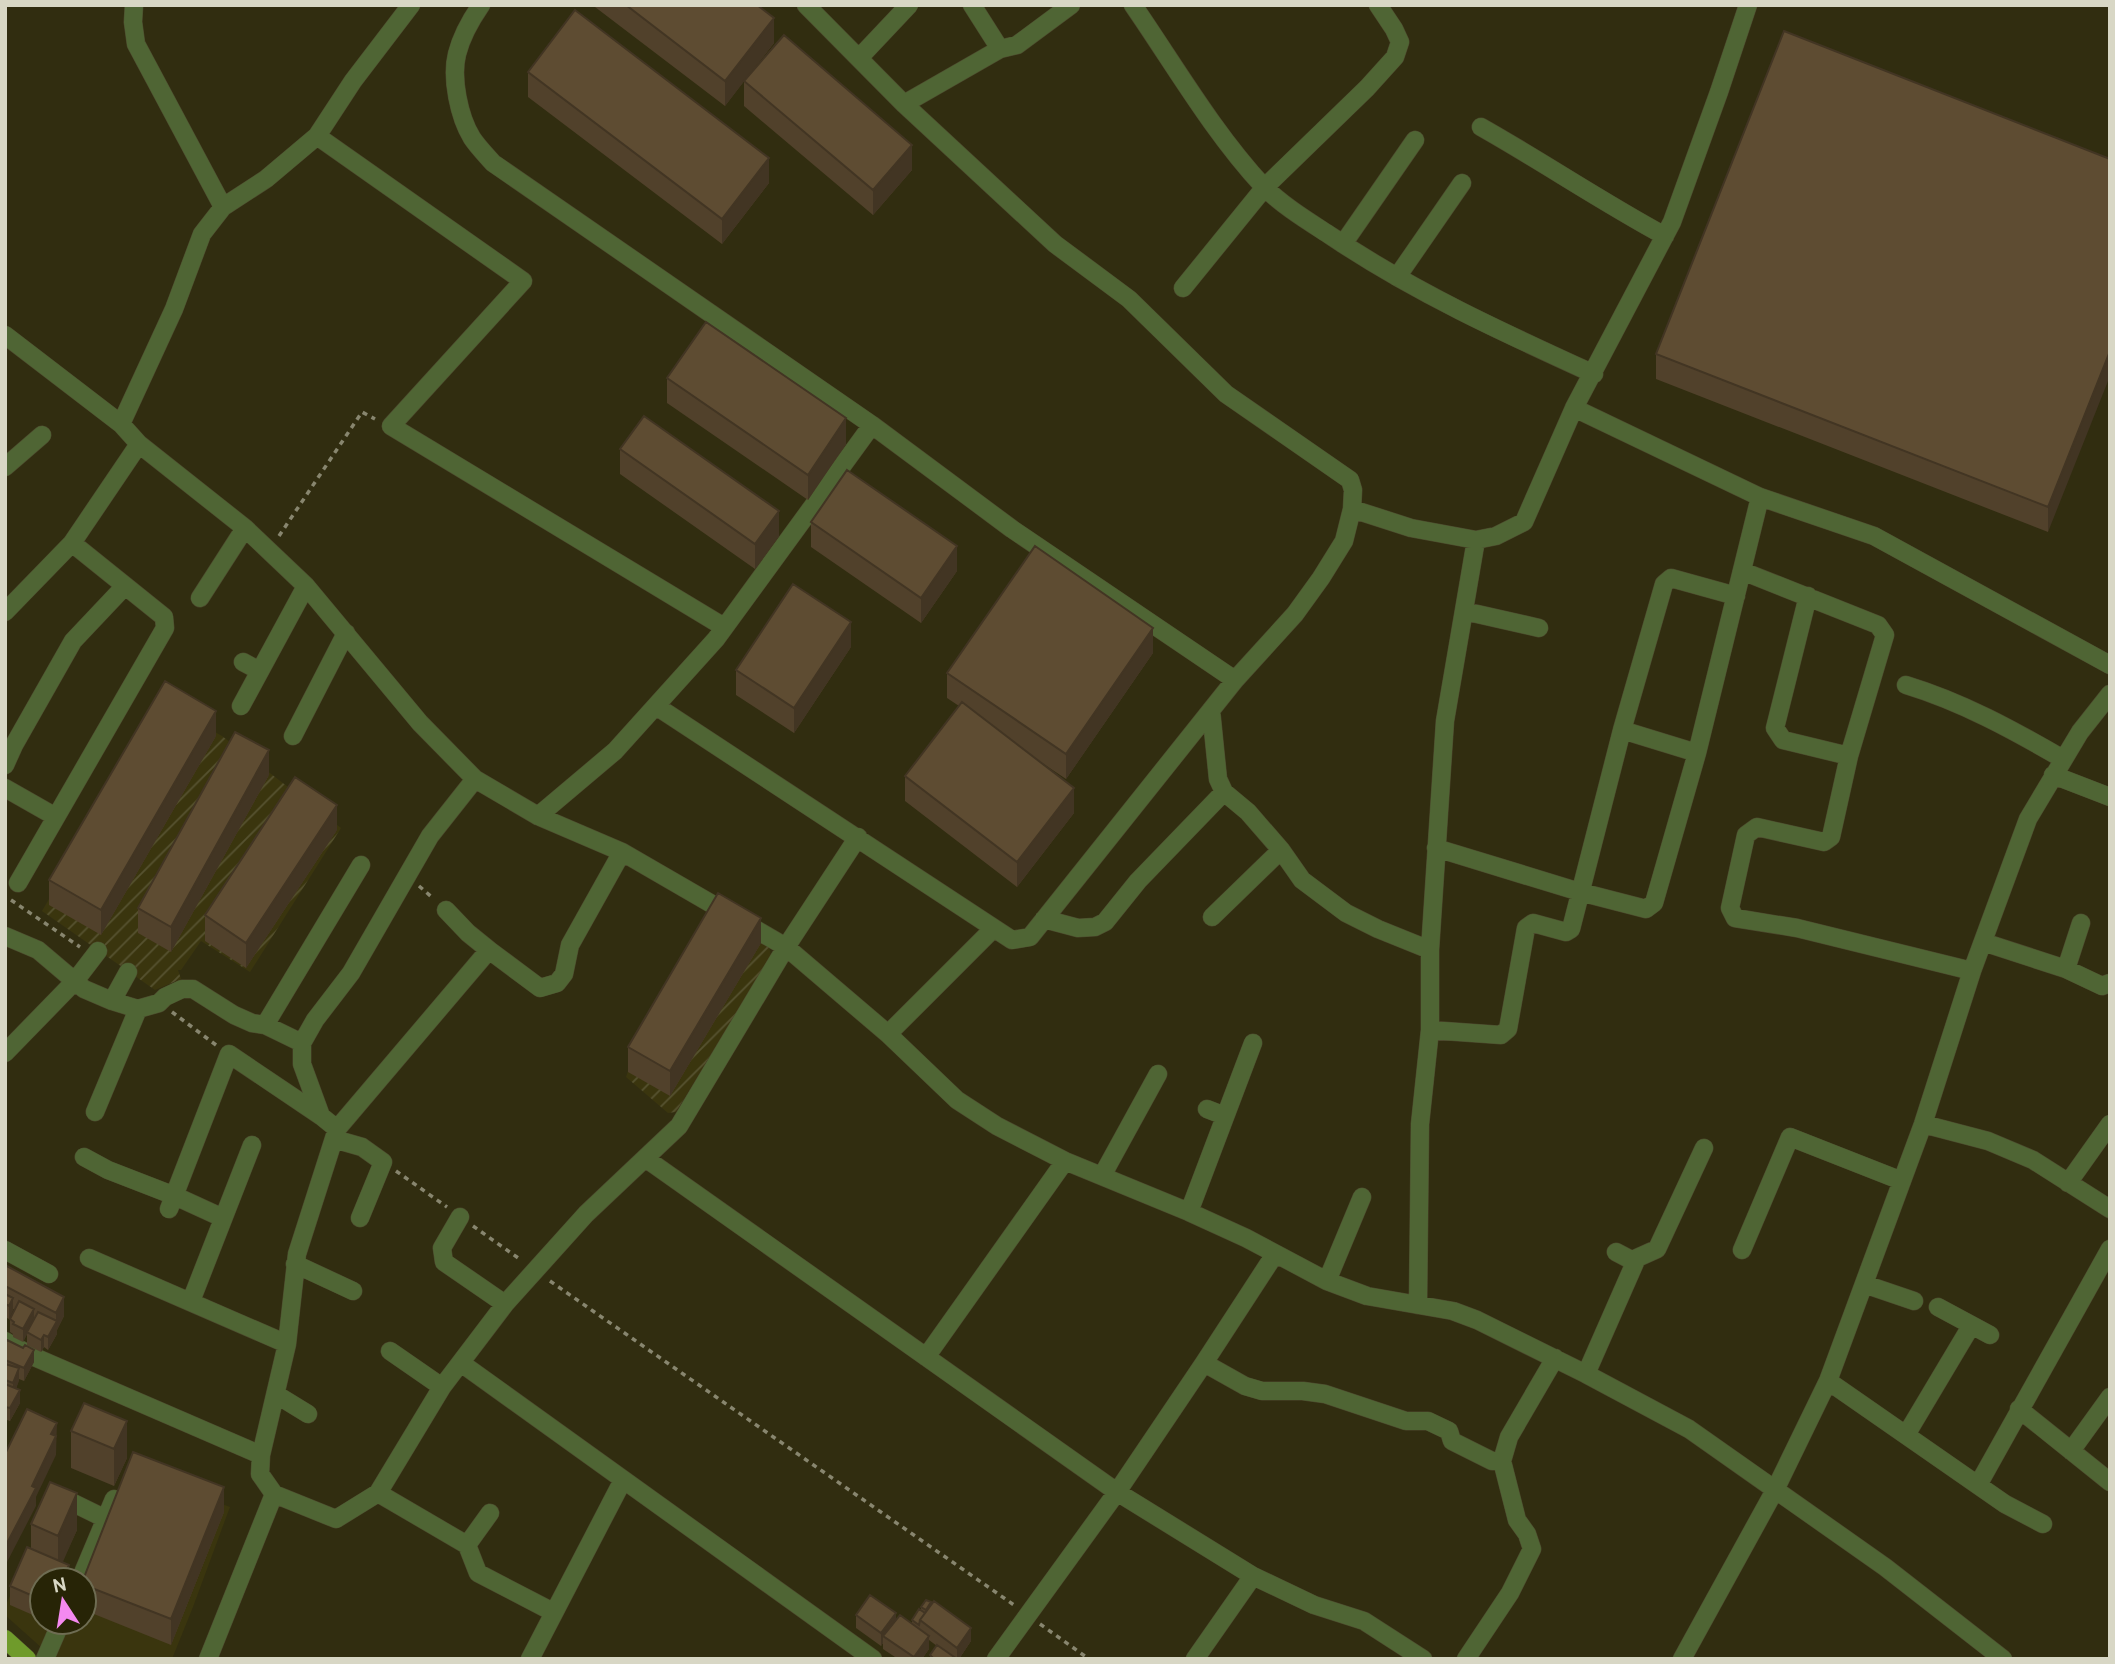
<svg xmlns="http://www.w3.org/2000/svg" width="2115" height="1664" font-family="Overpass,sans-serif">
<defs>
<pattern id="industrial-furrows" width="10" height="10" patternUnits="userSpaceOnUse" patternTransform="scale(1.75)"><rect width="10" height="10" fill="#3a350e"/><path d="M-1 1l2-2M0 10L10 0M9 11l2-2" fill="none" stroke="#565230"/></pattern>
</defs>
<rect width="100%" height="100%" fill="#312d10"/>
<path fill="#3a350e" d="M130 1469 230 1507 193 1607 172 1659H56L52 1655 67 1622H84V1584Z
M25 1562 42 1580V1622H55L43 1649 5 1615V1607Z"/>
<path fill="url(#industrial-furrows)" d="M164 704 222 736 341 828 250 972 201 941 181 970H178L181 979 155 990 42 911Z
M719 916 769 946 771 956 676 1112 668 1113 626 1077 630 1066Z"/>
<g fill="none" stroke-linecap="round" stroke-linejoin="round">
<g stroke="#4c482d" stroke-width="19">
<path id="minor" d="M481 5C472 18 461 38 457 54 451 78 459 117 472 138 478 147 486 155 493 163L872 425 1012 529 1235 680
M972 5 1000 49
M1133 5C1175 66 1213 132 1263 186 1283 206 1308 221 1331 236 1414 292 1504 333 1594 374
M859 58 909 5
M904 104 1000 49 1017 45 1071 5
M1481 127C1543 162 1602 202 1665 236
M317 136 523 281 391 426 724 627
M223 207 266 179 317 136 353 81 411 5
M1343 244 1415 140
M1397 277 1462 183
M1183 288 1265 187 1367 88 1395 57 1400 42 1394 29 1378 5
M5 335 121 424 139 444 245 528 306 586 420 723 475 779 538 816 622 852 786 947 888 1034 957 1100 997 1126 1065 1161 1189 1212 1246 1238 1327 1281 1367 1296 1453 1311 1477 1320 1586 1374 1689 1429 1885 1567 2003 1659
M1574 408 1760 497 1874 536 2110 665
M121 424 174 309 202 234 223 207 136 44 133 22 134 5
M5 467 42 435
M1352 509 1411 528 1476 540 1496 536 1524 522 1574 408 1672 222 1719 92 1748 5
M1742 571 1878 625 1885 635 1849 756 1783 740 1775 728 1808 596
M200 598 245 528
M1464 611 1539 628
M5 612 72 543 139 444
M243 662 260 671
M1906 685C1962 702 2013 730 2063 759
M241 706 306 586
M656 706 1012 940 1030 937 1235 680 1295 614 1321 578 1344 541 1352 509 1353 490 1350 480 1226 394 1129 299 1055 244 904 104 806 5
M1211 710 1218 779 1224 792 1248 812 1281 850 1302 880 1346 913 1378 929 1430 950
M1622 730 1697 753
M293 736 346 633
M1849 756 1831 837 1824 842 1757 827 1746 835 1730 908 1735 918 1797 928 1972 971
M5 765 14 745 73 641 124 587
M2053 775 2110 797
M5 788 56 817
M538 816 615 751 716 639 872 425
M1436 848 1580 892 1646 909 1654 903 1697 753 1760 497
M622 852 570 945 564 974 557 983 540 988 489 950 337 1129 297 1254 287 1344 261 1455 260 1474 274 1494 336 1519 378 1493 442 1387 505 1304 586 1214 679 1126 786 947 858 837
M18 883 165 628 164 617 72 543
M446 910 468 933 489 950
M1212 917 1281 850
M1044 919 1078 928 1095 927 1105 922 1138 881 1224 792
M5 936 38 950 84 989 112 1001 138 1009 159 1003 165 997 182 989H193L234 1015 252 1023 265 1025 302 1043
M1983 942 2066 969 2102 986 2110 983
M2066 969 2081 923
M112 1001 128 972
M265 1025 361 865
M1430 1030 1501 1035 1508 1029 1526 928 1533 923 1566 932 1571 929 1622 730 1664 584 1671 578 1736 596
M888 1034 994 928
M5 1053 75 981 98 951
M1207 1109 1225 1116
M95 1112 138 1009
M1923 1124 1988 1141 2033 1160 2110 1209
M337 1129 321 1116 302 1064V1043L315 1020 351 973 430 836 475 779
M334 1139 362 1147 383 1162 360 1218
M84 1157 108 1170 175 1196 223 1218
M645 1158 1117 1492 1253 1576 1314 1605 1364 1621 1423 1659
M1102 1176 1158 1074
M2068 1183 2110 1124
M169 1209 229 1054 321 1116
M1189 1212 1253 1043
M460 1217 442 1248 444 1262 505 1304
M5 1250 49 1274
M1742 1250 1790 1137 1902 1181
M1616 1252 1635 1262
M89 1258 287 1344
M295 1264 353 1291
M1327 1281 1362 1197
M1864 1284 1914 1301
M191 1301 252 1145
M1418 1305 1420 1124 1430 1030V950L1445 721 1476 540
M1938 1307 1990 1335
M5 1341 32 1356 261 1455
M390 1351 442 1387
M926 1357 1065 1161
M461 1363 873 1659
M1204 1363 1245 1386 1262 1391H1303L1325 1394 1406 1421H1428L1449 1431 1452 1441 1492 1461H1502
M1586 1374 1637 1258 1657 1249 1704 1148
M1828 1381 2005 1504 2043 1524
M277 1395 308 1414
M2019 1409 2110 1482
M1906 1435 1971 1326
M2071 1451 2110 1397
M1978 1485 2110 1249
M378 1493 467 1545 478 1573 553 1612
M61 1497 106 1519
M467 1545 490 1513
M80 1580 114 1499
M45 1659 61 1622
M208 1659 274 1494
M530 1659 623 1480
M996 1659 1117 1492 1204 1363 1275 1254
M1195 1659 1253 1576
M1466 1659 1510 1593 1532 1549 1527 1534 1517 1520 1502 1461 1509 1437 1555 1358
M1682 1659 1775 1490 1828 1381 1923 1124 1972 971 2028 819 2080 732 2110 694"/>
</g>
<g stroke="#4c482d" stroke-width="19">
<path id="major" d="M5 1639 27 1659"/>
</g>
<path stroke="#88866f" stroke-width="3.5" stroke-dasharray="5 5" stroke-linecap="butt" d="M279 536 362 412 375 419
M419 886 434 899
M11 900 80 947
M172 1012 216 1045
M396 1171 447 1207
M473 1226 521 1260
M550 1281 1014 1605
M1040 1624 1089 1659"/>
<use href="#minor" stroke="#4f6534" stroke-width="18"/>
<use href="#major" stroke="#6f9b2b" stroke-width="18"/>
</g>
<path fill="#51412b" d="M595 5H757L774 43 746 79 912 170 873 215 744 106V81L725 106 595 7Z
M528 72 769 183 722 244 528 97Z
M2110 159 2048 532 1656 379V354Z
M667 378 846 444 808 500 667 403Z
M620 449 779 536 755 569 620 474Z
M811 522 957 571 921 623 811 547Z
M851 647 794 733 736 695V670Z
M1153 653 1066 779 1039 761 1074 813 1017 887 905 801V776L959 706 947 698V673Z
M216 736 101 935 49 905V880Z
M269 775 171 952 138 933V908Z
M337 830 246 968 205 941V915Z
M761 943 670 1096 628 1072V1047Z
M5 1265 64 1316 57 1330V1334L48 1350 44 1347 41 1352 27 1345V1334L23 1342 13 1337V1334L10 1332V1319L15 1310 13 1309 9 1319 5 1317Z
M5 1344 34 1362 24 1381 19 1379 16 1389 20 1403 10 1421 7 1420V1429L5 1433Z
M84 1403 127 1458 114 1486 71 1468V1431Z
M224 1512 171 1645 84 1610V1580Z
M31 1524 77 1530 62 1562 69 1580H42V1619L10 1605V1586L31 1548Z
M931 1605 971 1641 959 1659H930V1655L937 1646 929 1640V1649L922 1659H898L883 1649V1643L881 1646 856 1628V1615L912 1624V1620L921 1611V1607Z"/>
<path fill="#423523" d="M774 18V43L725 106V81Z
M912 145V170L873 215V190Z
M769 158V183L722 244V219Z
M2110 351V376L2048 532V507Z
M846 418V444L808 500V475Z
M779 511V536L755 569V544Z
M957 546V571L921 623V598Z
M851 622V647L794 733V708Z
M1153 628V653L1066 779V754Z
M216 711V736L101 935V910Z
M269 750V775L171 952V927Z
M1074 788V813L1017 887V862Z
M337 805V830L246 968V943Z
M761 918V943L670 1096V1071Z
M64 1297V1316L57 1330V1334L48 1350V1337L56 1323V1313Z
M13 1298V1311L9 1319V1306Z
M34 1309V1321L23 1342V1329Z
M44 1335V1347L41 1352V1340Z
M34 1350V1362L24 1381V1368Z
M19 1368V1381L13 1396V1383Z
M20 1390V1403L10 1421V1408Z
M7 1417V1429L5 1433V1420Z
M127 1421V1458L114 1486V1449Z
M57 1423 56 1455 36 1497V1506L5 1566V1547L32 1486 51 1434Z
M224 1487V1512L171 1645V1619Z
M77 1493V1530L58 1573V1536Z
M69 1565V1580H62Z
M896 1613V1626L883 1636V1643L881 1646V1633Z
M971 1628V1641L959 1659H957V1648Z
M929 1636V1649L922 1659H914V1657Z"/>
<path fill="#5e4c32" stroke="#423523" stroke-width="2" d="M626 5H757L774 18 725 81Z
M575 10 769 158 722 219 528 72Z
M1784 31 2110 159V351L2048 507 1656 354Z
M784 35 912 145 873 190 744 81Z
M706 322 846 418 808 475 667 378Z
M644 416 779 511 755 544 620 449Z
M847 470 957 546 921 598 811 522Z
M1035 546 1153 628 1066 754 947 673Z
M793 584 851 622 794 708 736 670Z
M165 681 216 711 101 910 49 880Z
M962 702 1074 788 1017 862 905 776Z
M235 732 269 750 171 927 138 908Z
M295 777 337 805 246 943 205 915Z
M718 893 761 918 670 1071 628 1047Z
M5 1265 64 1297 56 1313 5 1286Z
M5 1294 13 1298 9 1306 5 1304Z
M19 1301 34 1309 23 1329 13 1324 14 1322 10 1319Z
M38 1312 57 1321 48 1337 44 1335 41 1340 27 1332Z
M7 1340 23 1348 25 1345 34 1350 24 1368 5 1360V1344Z
M5 1364 19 1368 13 1383 5 1380Z
M5 1384 20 1390 10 1408 5 1407Z
M84 1403 127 1421 114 1449 71 1431Z
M27 1409 57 1423 51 1434 56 1436 32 1486 36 1488 5 1547V1454Z
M133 1452 224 1487 171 1619 84 1585 83 1580Z
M50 1482 77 1493 58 1536 31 1524Z
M27 1547 69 1565 62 1580H42V1600L10 1586Z
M870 1595 896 1613 881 1633 856 1615Z
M926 1600 931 1602 926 1610 921 1607Z
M934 1601 971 1628 957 1648 920 1620Z
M919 1609 925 1613 920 1620 919 1625 912 1620Z
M900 1615 929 1636 914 1657 883 1636Z
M937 1645 957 1659H934L930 1655Z"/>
<rect width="2115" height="1664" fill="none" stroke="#d8d7c5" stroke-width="14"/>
<g transform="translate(63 1601) rotate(348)"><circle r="33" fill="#272406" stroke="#6e6c52" stroke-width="2"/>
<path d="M0-5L12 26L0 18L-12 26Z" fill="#f489f0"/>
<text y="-10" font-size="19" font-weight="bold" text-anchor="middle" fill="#d8d7c5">N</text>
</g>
</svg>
